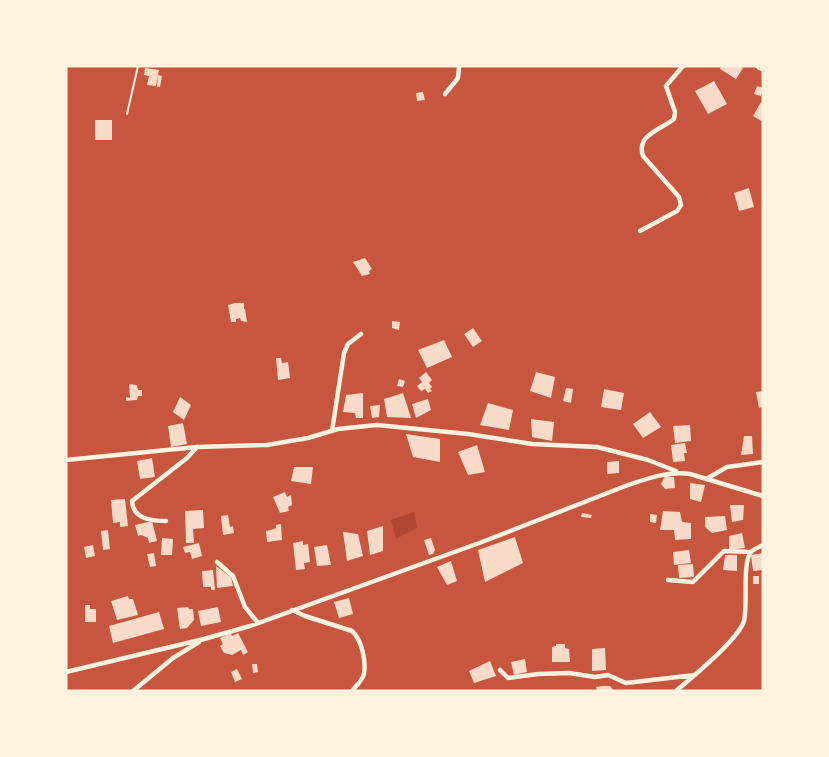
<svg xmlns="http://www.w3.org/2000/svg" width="829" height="757" font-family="'Public Sans',sans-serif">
<rect width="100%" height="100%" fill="#c8553d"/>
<path fill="#ae4732" d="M414 512 417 528 396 539 391 520Z"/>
<path fill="#f7dbc8" d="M721 66H740L743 68 736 79 720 69Z
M145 68 159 70 156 86 147 85 149 76 144 75Z
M158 75 162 76 160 87H157Z
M714 81 727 104 708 114 695 91Z
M757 86 763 88 761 96 754 94Z
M423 92 425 100 417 101 416 93Z
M761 102H763V122L753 116Z
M95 120H112V140H95Z
M749 188 754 207 739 211 734 193Z
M365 258 372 269 369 271 370 274 362 276 353 262Z
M235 303H244V309H245L247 322 241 321 240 318 236 319V322H231L228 305Z
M392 321 400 322 399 330 392 328Z
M473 328 482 341 473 347 464 334Z
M444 340 452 357 427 368 418 350Z
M276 358H281L282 363 288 362 290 378 278 380Z
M426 372 432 380 429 383 432 387 430 389 432 391 428 393 425 389 421 391 417 386 422 382 419 378Z
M536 372 555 377 551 398 530 391Z
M399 379 405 381 403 387 397 386Z
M129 384 137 385 138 390H142V396H138L137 400 126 401V397L130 398Z
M566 388 573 389 571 403 563 401Z
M604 389 624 393 621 410 601 407Z
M763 391V407L759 408 756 392Z
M363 393V418H356L355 413 343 412 346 395Z
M403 393 411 418 387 417 384 399Z
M180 397 191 405 184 420 173 412Z
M428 399 431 410 416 418 412 404Z
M488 403 513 410 509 430 480 425Z
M380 405 379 417 372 418 370 406Z
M650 412 661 427 643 438 633 424Z
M531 419 554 422 552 441 532 437Z
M183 423 187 444 171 447 168 426Z
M690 425 691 441 675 443 673 426Z
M406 434 440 439V462L413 457Z
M744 436H752L753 454 741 455Z
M685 443 687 453H684L685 461 673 462 671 445Z
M477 445 485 472 468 475 458 452Z
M152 458 155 477 140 479 137 461Z
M619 461V473L607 474V462Z
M294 467H313L311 484 291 481Z
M665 476 674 477 675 488 665 489 661 484Z
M690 483 705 485 701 502 690 499Z
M285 492 287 497 291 495 292 505 288 507 289 511 280 513 273 497Z
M125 499 128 526 120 527V522L113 523 111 500Z
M730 505H744L743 520 732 522Z
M203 510 204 528 193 529 194 543H186L185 511Z
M663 511 680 512 682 522 691 523V539L675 540 674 530H660Z
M582 513 592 515 591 518 581 517Z
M650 514 657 515 656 523 650 522Z
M228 515 230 527 233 526 234 533 223 535 221 516Z
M725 516 727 530 712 533 705 527V517Z
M152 521 157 541 149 543 148 538 141 535 138 536 135 525Z
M281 524 282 540 267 542 266 531 271 530 276 528V525Z
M383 526V551L370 555 367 531Z
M108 530 110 549 103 550 101 531Z
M343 532 358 534 363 556 347 561Z
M742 533 745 548 729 550V536Z
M515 537 523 563 485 582 478 550Z
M162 538 173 539 172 555H161Z
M431 538 435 550 433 554 429 555 424 540Z
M303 541V545L308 544 310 562 304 563 305 569 296 570 293 543Z
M199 543 202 556 192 559 190 552 185 553 183 547Z
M93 545 95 556 86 558 84 547Z
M327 545 331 565 317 566 314 547Z
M689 550 691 563 674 565 673 552Z
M154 553 156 566 150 567 147 554Z
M763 553V570L753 571 751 555Z
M725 555H737V571L723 570Z
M451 561 457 581 447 585 437 567Z
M693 564 694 577 679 578 678 565Z
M216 566 231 577 233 586 217 588Z
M213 570 215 590H211V587H203L202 571Z
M753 576H759V584H753Z
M128 596 129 599H133L138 615 117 620 111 601Z
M349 598 353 614 339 618 334 602Z
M85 605H90V609H96V622H85Z
M188 607 189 609H193L194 620 187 628 180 629 177 608Z
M218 607 221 622 201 626 198 611Z
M159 612 164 629 113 643 109 626Z
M231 633 232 636 238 633 248 652 243 655 241 650 232 655 224 653 220 646 223 644 220 638Z
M556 644H565V648L569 649 570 662H552V647L556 646Z
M605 648 606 670 592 671V649Z
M525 659 527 672 514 675 511 662Z
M490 661 496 676 474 683 469 671Z
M252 664H257L258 672 253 673Z
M237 669 242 679 235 682 231 672Z
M602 686H610L614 691H597L596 687Z"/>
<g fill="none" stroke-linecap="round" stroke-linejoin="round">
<path stroke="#fff3e0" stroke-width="2" d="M127 114 138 66"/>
<path stroke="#fff3e0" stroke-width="4.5" d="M445 94 458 78 459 66
M640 231 677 211 681 205 679 197 643 156C636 135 660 130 674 119L675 112 666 86 683 66
M332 431 344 353 348 344 361 334
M66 460 197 447 267 445 308 438 338 429 377 425 468 434 532 444 597 447 648 460 676 471
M708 478 727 467 763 462
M166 521C151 521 133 519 132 501L187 458 197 447
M217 562 233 576 245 607 258 623
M668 580 693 582 724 551 751 552
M292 610 305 616 352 631C362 640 366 661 364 674 362 681 356 686 352 691
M500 670 508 678 538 674 569 673 595 677 608 675 626 683 695 675
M66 672 204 639 250 626 482 542 628 485C649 478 668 471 690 474L763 496
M133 691 173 658 199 642
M676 691C692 677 738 640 744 621 748 605 742 562 751 552 753 549 760 547 763 545"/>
<path stroke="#fff3e0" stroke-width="7" d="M759 66 763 68"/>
</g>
<rect width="829" height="757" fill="none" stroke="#fff3e0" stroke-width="135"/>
</svg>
